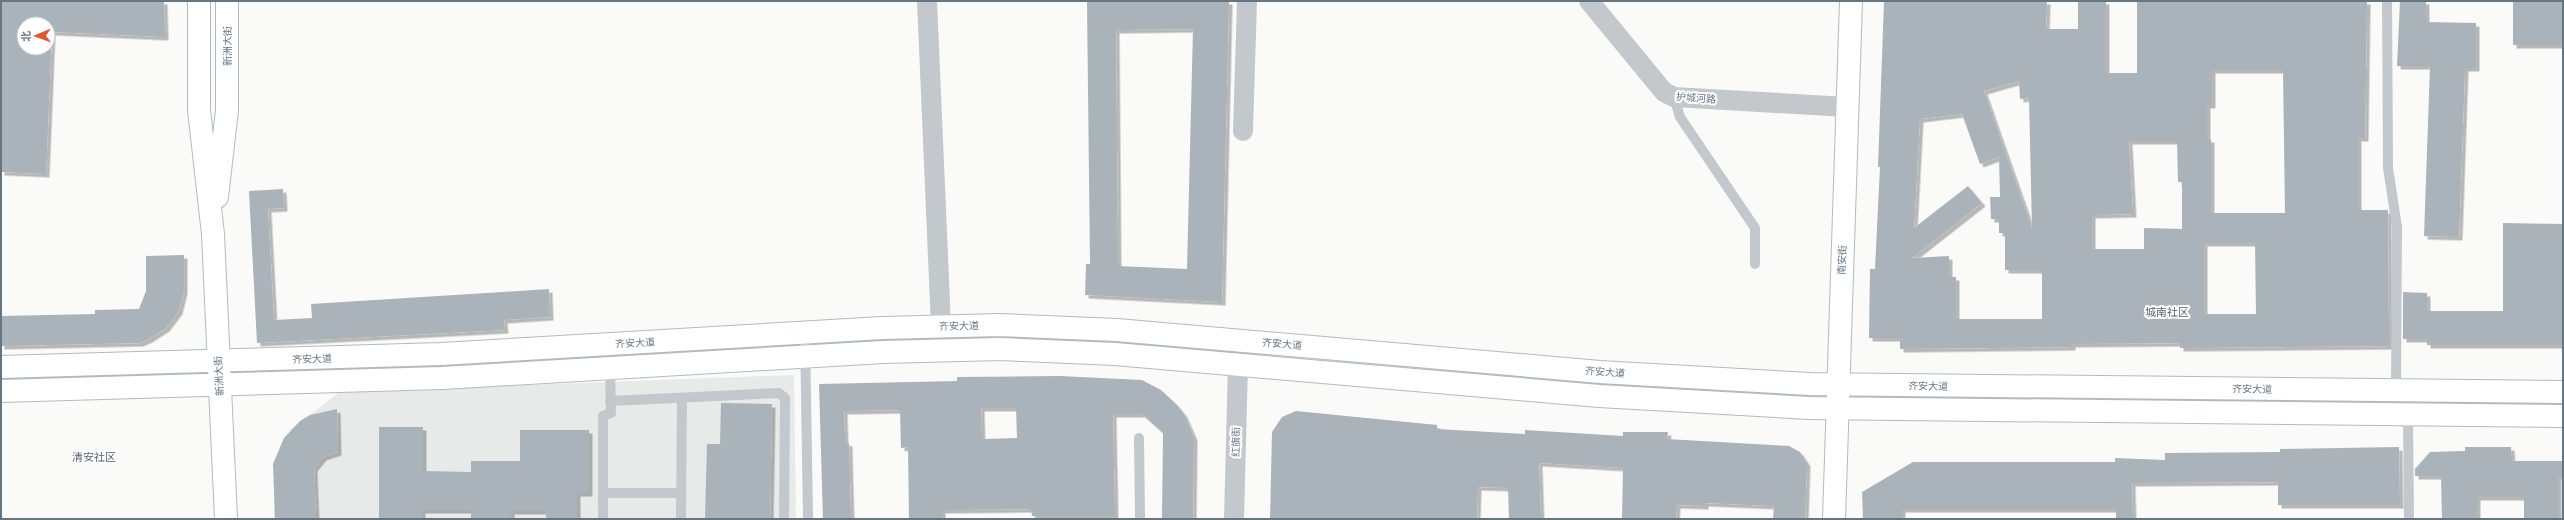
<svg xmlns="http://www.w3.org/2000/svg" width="2564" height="520" font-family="'Archivo Narrow','Noto Sans SC',sans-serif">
<defs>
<filter id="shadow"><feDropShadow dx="3.5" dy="3.5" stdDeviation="0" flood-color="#0004"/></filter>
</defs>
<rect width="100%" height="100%" fill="#fafaf8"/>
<path fill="#e8e9e9" d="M794 375 796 519H274V470L291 429 340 392Z"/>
<path fill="#aab3b9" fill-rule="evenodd" filter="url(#shadow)" d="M1 1H164L165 37 52 32 46 174 1 172ZM24 24H48V48H24Z
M1229 1 1222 302 1085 295 1086 264H1090L1087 2ZM1193 29 1187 269 1118 266 1116 30Z
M1884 1H2047L2046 29H2078V1H2106V73H2137V1H2367L2365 138H2358V210H2388L2389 346 2180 348V343L2072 344V347L1900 349V338H1869L1870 269H1875L1880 167H1878ZM2212 70H2283L2285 213H2211V139H2207V105H2212ZM2019 81 2020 99 2029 98 2032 228 1984 91ZM1962 114 1980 164 1999 157 2000 197H1990L1991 219H1999V233H2005V270H2042V319H1956V277H1949V256L1912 258 1982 203 1968 186 1914 228 1920 119ZM2129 141H2177L2178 182H2182V229L2144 228V249H2092V215L2133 214ZM2204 243H2255L2256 314H2204Z
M2400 1H2426V22L2476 23V68H2465L2459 237 2424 236 2430 66H2397Z
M2513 1H2563V45H2513Z
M283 189 284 208 268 209 274 320 312 318 311 304 549 289 550 317 504 320 505 330 257 343 249 191Z
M2503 223 2563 224V345H2427V339H2403V292L2427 293V311H2503Z
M184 255V290L179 311 166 328 149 339 140 343 1 346V316L95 314V310L139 309 146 291V256Z
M1060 376 1142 380 1161 390 1177 405 1184 414 1194 437 1193 519H1162L1163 433 1142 414H1113L1115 516H1032L1031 509 942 510V519H909L908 447 901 448 900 410 844 411 845 442 849 443 851 519H823L819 384 957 381V377ZM981 408H1016L1017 438 982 439Z
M721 403 772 404 770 519H705L707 444H720Z
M337 409 338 452 323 457 314 468 316 519H275L273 464 284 438 300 421 310 415Z
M1296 411 1437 425V429L1525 434V430L1623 436V432H1668L1667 439 1789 446 1800 452 1807 463 1805 519H1773L1774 506 1705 503V506L1677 505 1676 519H1622L1623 468 1539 463 1541 519H1509L1508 488 1478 487 1477 519H1270L1272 432 1282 417Z
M379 427H423V471L471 472V461H520V430H589V493H577V519H546V511H511V519H471V510H422V519H379Z
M2399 447 2400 505H2278V482L2132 483 2133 519H2116V509H1902V519H1863L1862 492 1913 462H2115V458L2165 460V453L2280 452V449Z
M2465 447H2511L2512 461H2563V476H2558V519H2524V497H2477V519H2442L2441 476H2415V469L2430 452 2465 451Z"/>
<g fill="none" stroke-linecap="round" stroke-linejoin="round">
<g stroke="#b3babf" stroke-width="24">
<path id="secondary" d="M199 1V110L213 234 226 519
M217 197 227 110V1
M1 367 441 354 882 328 1000 325 1117 330 1600 372 1810 384 2563 392
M1 391 442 378 883 352 1000 349 1115 354 1599 396 1809 408 2563 416
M1834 519 1851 1"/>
</g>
<path stroke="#c3c8cc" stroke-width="10" d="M2387 1 2388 168 2397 227 2396 391
M1674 97 1680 117 1755 228V264
M805 333 808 519
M610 401 779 393 785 398 784 519
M2408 415 2409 519
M1139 438 1140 519
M603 493H681
M603 519V416L611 413 610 368
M681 519 682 398"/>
<path stroke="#c3c8cc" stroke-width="20" d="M927 1 941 326
M1589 1 1664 92 1674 97 1847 107
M1243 131 1247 1
M1234 519 1238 364"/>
<use href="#secondary" stroke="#fff" stroke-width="22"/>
</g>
<g text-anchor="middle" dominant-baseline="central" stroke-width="4" stroke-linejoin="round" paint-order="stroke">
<g font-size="10" fill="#657683" stroke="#fff">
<text transform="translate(227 46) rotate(-90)">新洲大街</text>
<text transform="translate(1696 98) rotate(4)">护城河路</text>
<text transform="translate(1842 260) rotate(-88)">南安街</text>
<text transform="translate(959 326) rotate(-1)">齐安大道</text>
<text transform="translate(635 343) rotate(-3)">齐安大道</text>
<text transform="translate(1282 344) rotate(5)">齐安大道</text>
<text transform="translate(312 359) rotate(-2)">齐安大道</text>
<text transform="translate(1605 372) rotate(4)">齐安大道</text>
<text transform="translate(219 376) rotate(-93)">新洲大街</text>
<text transform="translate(1928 386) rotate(1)">齐安大道</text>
<text transform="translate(2252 389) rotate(1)">齐安大道</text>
<text transform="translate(1236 442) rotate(-89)">红旗街</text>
</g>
<g font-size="11" fill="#57646e" stroke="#fff">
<text x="2167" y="312">城南社区</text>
<text x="94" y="457">清安社区</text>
</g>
</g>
<rect width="2564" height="520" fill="none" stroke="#657683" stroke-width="4"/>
<g transform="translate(36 36) rotate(268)"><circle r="19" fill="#ffffff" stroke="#c1c8cd"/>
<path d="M0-3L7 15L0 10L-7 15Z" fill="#e4572e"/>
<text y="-6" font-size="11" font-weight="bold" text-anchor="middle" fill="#657683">北</text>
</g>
</svg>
